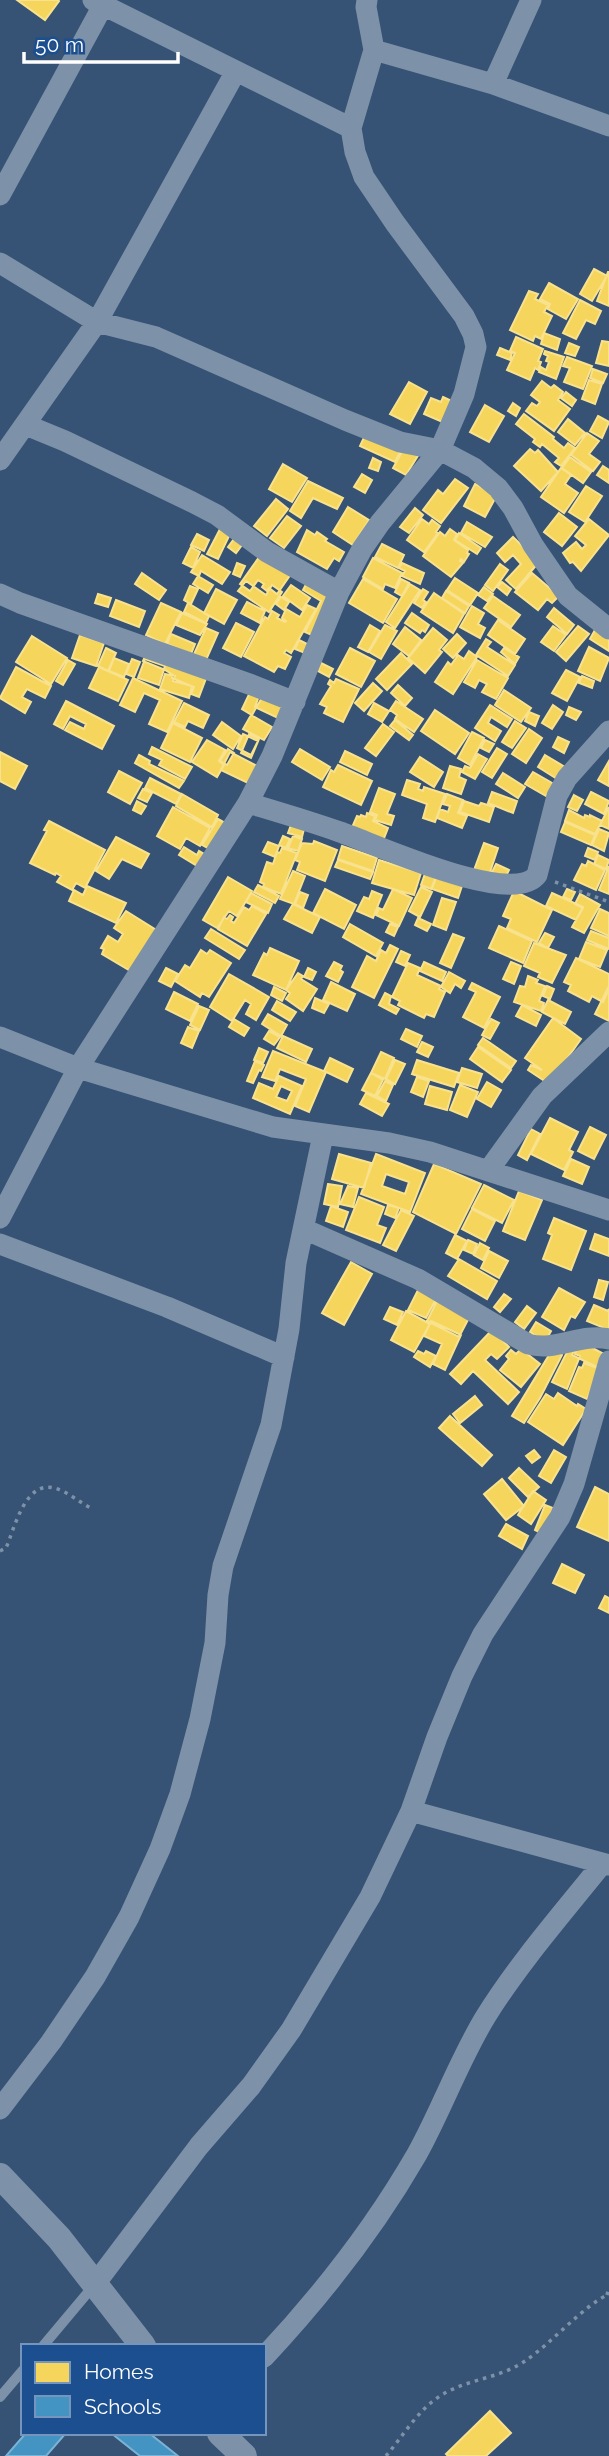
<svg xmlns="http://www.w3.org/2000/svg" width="609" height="2456" font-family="Raleway,sans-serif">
<rect width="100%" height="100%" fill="#365274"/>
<path fill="#f6d55c" stroke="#f9e28d" stroke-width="2" fill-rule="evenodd" d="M17 0H58L59 1 45 20Z
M594 269 607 276 592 301 580 294Z
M608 272H609V306L597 301Z
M549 283 578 299 566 319 548 309 550 304 540 299Z
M529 291 538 294 535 299 548 305 544 312 552 316 541 339 535 336 533 341 510 330Z
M580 300 601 311 595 324 586 320 576 339 563 333Z
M544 333 560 339 557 350 541 344Z
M516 337 543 349 538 361 541 362 538 370 535 368 530 380 507 370 515 353 510 351Z
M602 341 609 342V366L596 363Z
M569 343 579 347 575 356 565 353Z
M500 348 512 353 510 360 497 355Z
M545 351 564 357 556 379 539 372 541 367 546 370 549 362 546 361 548 356 544 354Z
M567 357 592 366 583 389 564 382 570 368 563 366Z
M593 369 607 374 603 383 590 378Z
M589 380 602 384 595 404 582 399Z
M542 381 551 388 554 385 563 392 558 400 570 409 554 431 526 411 532 403 537 406 540 402 531 395Z
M409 382 427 392 410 424 390 414Z
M566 392 576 400 572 406 561 398Z
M443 397 456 403 447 424 424 414 431 398 441 402Z
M513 403 520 408 516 416 508 411Z
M485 405 504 416 489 442 470 432Z
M524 414 554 437 553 439 564 448 568 443 575 448 561 466 555 462 559 458 542 444 540 447 533 442 535 439 516 424Z
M598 416 609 422 602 438 590 431Z
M568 419 585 433 575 445 558 432Z
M367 431 403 446 395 462 360 446Z
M587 433 599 441 589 454 600 462 593 471 571 455Z
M405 446 419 454 406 475 393 468Z
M530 449 535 453 538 450 558 472 541 491 514 466Z
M570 457 591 472 583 483 562 468Z
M373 458 381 462 378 471 369 468Z
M283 464 307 478 292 502 269 489Z
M603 466 609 470V483L597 475Z
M561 468 571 475 565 484 578 493 564 513 541 497Z
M362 474 372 480 365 493 354 487Z
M455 479 468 488 441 523 423 510 438 490 443 494Z
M308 481 343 498 337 509 313 498 301 518 290 511Z
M475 484 497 495 485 517 464 506Z
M586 486 602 496 585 522 569 512Z
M276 499 288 509 267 536 254 526Z
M348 507 369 520 353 545 333 532Z
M415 508 423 515 409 533 400 527Z
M559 513 577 527 562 546 544 532Z
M287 516 301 526 284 548 270 538Z
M422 519 429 524 432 520 440 526 436 532 438 533 424 552 407 540Z
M589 519 609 535 581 571 573 562 570 563 563 553 576 542 582 549 586 545 575 536Z
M467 522 492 537 485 547 461 533Z
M221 527 231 532 218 559 207 554Z
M450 529 457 534 454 540 468 550 467 553 469 554 464 562 461 559 460 561 463 563 451 577 423 556 440 532 445 536Z
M307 530 315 535 317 532 327 539 325 541 344 552 339 561 334 558 327 569 297 552Z
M459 533 481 548 477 554 455 540Z
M197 534 209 540 204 551 191 545Z
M237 535 245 541 236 553 228 547Z
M513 537 539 562 516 589 506 580 521 564 513 555 505 562 497 553Z
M382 544 404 555 398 568 375 557Z
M191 547 200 552 193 568 183 563Z
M262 553 291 574 277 594 269 588 267 591 262 587 264 584 258 580 250 591 240 584Z
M202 555 230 572 222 584 201 571 199 576 191 572Z
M373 558 402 573 395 588 385 584 383 589 363 577Z
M237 563 245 566 240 577 233 574Z
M402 563 424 573 420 584 402 576 405 571 399 568Z
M500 564 508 570 493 591 485 585Z
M142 573 166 590 159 600 135 584Z
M532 573 559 596 552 603 547 599 538 610 515 592Z
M198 576 213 585 208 593 193 584Z
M455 578 478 593 470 605 447 590Z
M309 579 336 595 314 636 305 632 321 601 303 590Z
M363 579 397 599 383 623 349 603Z
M401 579 409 583 402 596 395 592Z
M246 581 266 595 272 585 282 592 269 612 238 591Z
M502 582 511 589 507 595 497 587Z
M410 584 420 590 395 628 386 622Z
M291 585 310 598 302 610 283 596Z
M190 586 198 589 191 604 184 600Z
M484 587 493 594 487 601 478 595Z
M216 589 237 600 224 624 204 613Z
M423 589 428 592 423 600 426 602 422 608 414 603Z
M446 591 469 606 465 613 442 598Z
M434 593 464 614 453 633 421 612Z
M98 594 111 598 108 607 95 603Z
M493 596 520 615 511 627 484 608Z
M281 597 289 602 284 610 276 604Z
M116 600 145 611 139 627 110 616Z
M247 602 265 611 260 623 241 613Z
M161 603 181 612 165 644 146 635Z
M188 603 209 616 206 623 184 612Z
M307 605 316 609 291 653 286 650 284 653 291 657 285 669 278 666 274 672 244 656 265 617 268 619 272 611 279 615 277 618 285 622 286 621 282 618 286 609 300 617Z
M472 606 484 613 478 624 485 628 480 638 460 627Z
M554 608 574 625 567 634 547 617Z
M182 613 207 624 200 635 176 625Z
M412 613 429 625 425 632 422 630 420 633 405 623Z
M498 620 525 639 515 654 488 635Z
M236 623 254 632 241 657 223 648Z
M370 625 380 631 368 652 358 647Z
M385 625 397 631 381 659 369 652Z
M553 626 566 635 554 651 541 642Z
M578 626 589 634 566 661 556 652Z
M405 627 421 640 409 656 393 644Z
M206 628 218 633 206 660 194 654Z
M433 628 447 640 439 650 442 652 425 673 408 658Z
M595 630 609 639V651L590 639Z
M171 634 195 644 191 654 167 644Z
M457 634 466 643 453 658 443 649Z
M80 635 104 643 96 666 72 658Z
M32 636 67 658 51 684 16 662Z
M486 639 491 642 487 647 515 665 508 676 476 655Z
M299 640 309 645 305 653 295 649Z
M589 647 609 658 600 681 578 671Z
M106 648 116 653 108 671 98 666Z
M350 648 375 661 361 687 336 674Z
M504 648 519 657 515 664 501 652Z
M469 651 477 657 453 694 435 682 448 662 451 665 458 655 464 659Z
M147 652 208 673 199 697 191 694 194 687 172 678 173 675 165 670 143 661Z
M401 653 412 664 387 690 376 679Z
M114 658 129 664 124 677 109 671Z
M132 659 140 662 134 677 126 674Z
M145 659 165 666 159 685 138 678Z
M68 660 75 664 63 685 56 681Z
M477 660 508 678 496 699 482 692 487 684 479 680 475 688 464 682Z
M321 663 333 669 329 677 318 671Z
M16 667 51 686 45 698 27 689 22 697 31 702 25 713 0 698Z
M99 667 128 680 118 701 89 688Z
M566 670 580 677 567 701 552 693Z
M165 674 175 676 173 681 192 686 189 698 160 689Z
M582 676 594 681 592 688 579 683Z
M133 678 182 701 167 732 149 724 160 700 144 693 135 712 120 705Z
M336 679 359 689 343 722 324 713 327 707 320 704 331 686 328 684 330 680 334 683Z
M373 683 382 691 364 711 355 703Z
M398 685 412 698 405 706 391 693Z
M252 688 264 694 252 715 242 709Z
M504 690 531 708 521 722 495 705Z
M259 696 285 707 280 719 255 707Z
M66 701 114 726 102 749 65 730 70 722 84 729 86 724 70 716 63 729 54 724Z
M396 701 423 719 414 732 395 719 397 715 390 710Z
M184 703 209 715 203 728 188 721 185 727 174 722Z
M374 703 389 711 382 722 368 714Z
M490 705 512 719 507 727 491 717 488 723 501 731 495 741 475 728Z
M553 705 563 712 552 729 542 723Z
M569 707 581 712 576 720 566 715Z
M435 710 469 733 455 754 421 731Z
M529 712 539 716 535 726 525 721Z
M251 715 272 727 264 740 243 729Z
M395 720 413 735 409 740 390 726Z
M515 721 526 728 512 748 502 742Z
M222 722 241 736 233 749 213 735Z
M173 723 202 738 190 762 161 748Z
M383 724 394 732 376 756 365 748Z
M529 729 542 738 526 763 512 754Z
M472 732 484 738 470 765 458 758Z
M243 734 258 741 251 755 237 748Z
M249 734 259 739 251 758 241 753Z
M558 737 569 742 564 753 553 747Z
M207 740 225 750 219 761 224 765 217 777 192 762Z
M485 740 494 744 489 752 481 748Z
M152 747 192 767 185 779 159 765 162 760 149 754Z
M497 748 507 754 492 778 482 772Z
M228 749 234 753 227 765 220 761Z
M300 749 330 767 322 780 292 762Z
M345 751 372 764 367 775 340 762Z
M0 752 27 766 15 789 0 781Z
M230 752 259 767 250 784 221 770Z
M478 754 487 759 475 779 462 772 465 766 470 768Z
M139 755 150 761 149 764 184 781 179 788 135 763Z
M545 755 565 767 557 779 538 767Z
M420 757 443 772 434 787 410 772Z
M609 761V786L598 780Z
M338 765 372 781 361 805 323 787 331 770 334 772Z
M450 766 461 769 459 777 466 780 461 794 443 788Z
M119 771 142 783 130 804 108 792Z
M533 772 554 784 546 796 525 784Z
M503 773 525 787 518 798 496 784Z
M150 778 181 794 176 804 145 788Z
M407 780 420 784 418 789 423 791 424 787 445 794 435 822 423 818 427 804 402 795Z
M379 788 395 794 387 814 394 816 391 825 375 820 377 815 370 812Z
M143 789 152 793 147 802 138 798Z
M492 792 517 801 513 813 488 803Z
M591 792 609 801 604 814 585 804Z
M182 794 218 815 212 827 176 806Z
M447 794 463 800 458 813 467 816 462 828 437 818 440 809 448 812 450 806 443 804Z
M574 795 583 800 577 811 568 807Z
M137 801 146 806 141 814 133 810Z
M464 801 479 806 481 803 494 807 489 822 460 812Z
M173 807 210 828 200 846 186 838 180 849 157 836Z
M609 807V829L600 825Z
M569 810 584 818 585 815 590 817V815L602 821 595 834 565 821Z
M367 813 375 816 373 821 388 828 381 846 350 832 357 816 360 817 361 815 366 817Z
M218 819 229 825 213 851 202 845Z
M49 821 105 850 85 888 76 883 72 890 57 882 61 876 56 873 55 875 30 863 47 831 44 830Z
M565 822 595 835 591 845 561 832Z
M291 825 304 829 302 837 288 833Z
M599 829 609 833 604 851 592 845Z
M283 836 290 839 286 848 279 845Z
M293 836 302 839 298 851 288 848Z
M116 837 149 854 141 868 122 859 109 879 96 871Z
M314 841 337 850 325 881 297 870 300 862 295 860 302 843 313 844Z
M268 842 279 846 275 857 263 852Z
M484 843 498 848 488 878 473 873Z
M342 846 377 858 373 871 338 859Z
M184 847 197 855 199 851 206 855 199 867 179 855Z
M282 848 297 853 281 894 263 887 264 884 260 882 267 862 273 864 277 852 280 853Z
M588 848 598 852 595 860 585 856Z
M598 855 609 860 606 869 594 864Z
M338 860 373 872 370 879 335 867Z
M379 860 421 873 414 895 372 883Z
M588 861 605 870 596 890 574 880 582 864 586 866Z
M496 864 509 870 504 880 491 874Z
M609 866V894L599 890Z
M293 871 305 876 294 904 280 899Z
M426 871 437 874 431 889 421 885Z
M228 877 252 891 237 916 229 911 217 928 203 920Z
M436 878 462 886 458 898 432 889Z
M258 885 279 896 275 903 254 892Z
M87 886 126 903 116 923 69 901 74 890 83 895Z
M421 887 432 892 420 917 409 911Z
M325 889 356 905 344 929 313 913Z
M393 889 412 898 399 926 376 915 379 908 383 910Z
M567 889 575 892 571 900 563 897Z
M372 891 382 895 373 918 357 911 364 897 369 899Z
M514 891 552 910 537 942 507 928 511 919 503 916Z
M300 892 308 895 303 908 295 904Z
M251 893 272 904 268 913 246 902Z
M552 893 583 907 576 920 546 906Z
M580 894 600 905 584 933 572 927 583 908 575 904Z
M442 898 456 902 446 930 433 925Z
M293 904 320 917 312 933 284 919Z
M252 906 266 914 247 946 218 929 224 917 227 919 230 915 233 917 231 921 234 923 244 907 249 910Z
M600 909 609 913V936L591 928Z
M126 911 158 931 132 972 102 954 104 949 101 948 108 936 118 942 123 934 114 928Z
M418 918 431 924 427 931 415 925Z
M350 924 383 943 376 956 343 937Z
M390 924 398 927 394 936 386 932Z
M499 926 532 941 523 963 489 948Z
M211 929 245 950 239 959 205 938Z
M591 931 609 938V949L587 940Z
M545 933 554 937 548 948 539 943Z
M453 934 464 938 451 968 440 963Z
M586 942 607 950 600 967 579 959Z
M534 943 566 955 552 983 538 977 540 973 524 966Z
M390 945 398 949 374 998 352 987 367 956 376 961 381 950 386 953Z
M270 948 299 961 286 990 253 975 264 953 267 955Z
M201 950 207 954 210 950 231 963 209 997 202 993 200 997 175 981 185 965 190 968Z
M401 951 410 955 405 966 396 962Z
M576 958 609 974V989L603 1002 592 996 589 1002 568 991 571 985 564 982Z
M334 962 342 966 340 970 343 972 338 982 326 976Z
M424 962 446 972 442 981 420 971Z
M511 962 521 966 514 984 503 979Z
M408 963 420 968 417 975 441 986 439 989 445 992 434 1017 426 1014 424 1018 398 1005 400 1001 392 997Z
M166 968 178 974 171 987 159 981Z
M308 968 316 972 312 980 304 977Z
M449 972 465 981 461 988 455 984 450 993 441 987Z
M298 973 303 976 301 979 317 989 303 1011 286 999 290 993 286 990Z
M229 974 269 997 256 1020 246 1014 251 1004 245 1000 232 1021 210 1007Z
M528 976 538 980 536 983 545 986 539 1001 544 1003 541 1011 514 1002 520 986 525 987Z
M331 982 355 994 347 1011 323 1000Z
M472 983 500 997 484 1028 463 1017 476 992 469 989Z
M547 986 554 989 550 999 543 996Z
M609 986V1021L595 1014Z
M274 987 286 993 282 1001 271 995Z
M174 992 198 1004 190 1021 166 1009Z
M385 993 391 996 389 1004 399 1009 396 1014 379 1005Z
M315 998 329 1004 324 1013 312 1008Z
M548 1000 571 1012 565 1024 542 1012Z
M277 1001 296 1012 290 1021 272 1010Z
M522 1005 541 1015 536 1026 516 1016Z
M199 1006 209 1010 200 1030 190 1025Z
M268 1014 287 1025 281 1036 262 1024Z
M553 1018 581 1039 549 1084 528 1070 531 1065 542 1070 525 1058Z
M234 1019 249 1028 244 1036 229 1027Z
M491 1019 499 1023 490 1039 482 1035Z
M188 1027 199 1031 192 1048 181 1043Z
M406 1029 422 1036 417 1047 401 1039Z
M269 1031 280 1037 274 1045 264 1039Z
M283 1036 312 1049 306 1062 277 1048Z
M483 1038 516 1061 511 1068 478 1045Z
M422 1042 433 1047 428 1057 417 1052Z
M478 1047 511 1070 502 1082 470 1059Z
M259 1048 268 1052 263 1063 254 1060Z
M273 1051 326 1072 309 1112 295 1106 306 1079 280 1069 275 1081 262 1077Z
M381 1052 394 1058 385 1079 371 1073Z
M330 1058 353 1069 347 1082 324 1071Z
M395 1060 405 1064 395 1084 386 1079Z
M417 1060 459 1073 454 1087 412 1074Z
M255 1061 264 1065 261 1071 259 1070 253 1083 247 1081Z
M462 1068 482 1074 477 1088 457 1082Z
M371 1073 383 1080 375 1096 362 1090Z
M279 1076 302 1086 290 1114 253 1098 259 1083 273 1089ZM281 1086 292 1091 287 1101 276 1097Z
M417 1077 429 1081 423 1097 411 1092Z
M385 1081 393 1085 386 1101 377 1096Z
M487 1082 501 1090 491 1107 477 1099Z
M460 1085 478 1092 467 1117 450 1110Z
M430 1086 452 1092 447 1110 425 1104Z
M366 1093 389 1104 382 1116 360 1104Z
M550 1118 578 1132 569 1150 573 1152 564 1170 531 1154Z
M590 1127 606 1135 594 1159 578 1151Z
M531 1129 540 1134 527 1160 518 1155Z
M339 1154 371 1163 364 1188 332 1179Z
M376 1154 425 1173 410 1212 361 1194ZM386 1174 409 1182 405 1194 382 1186Z
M571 1159 589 1167 582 1184 563 1176Z
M434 1164 481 1184 456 1234 413 1212Z
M328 1184 342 1186 338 1207 324 1204Z
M484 1185 514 1200 502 1223 472 1208Z
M348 1186 358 1188 353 1207 340 1204Z
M519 1191 542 1200 525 1240 503 1231Z
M359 1197 384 1207 377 1225 386 1228 380 1243 346 1230Z
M388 1205 399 1208 395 1218 385 1214Z
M331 1206 348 1212 343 1227 326 1221Z
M472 1209 495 1221 485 1241 462 1229Z
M401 1210 414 1216 396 1251 383 1245Z
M554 1218 586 1231 571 1270 543 1259 552 1235 548 1233Z
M595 1234 609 1239V1256L590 1249Z
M455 1235 467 1241 457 1259 446 1253Z
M468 1240 477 1244 473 1254 464 1250Z
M480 1243 489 1248 483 1260 474 1255Z
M489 1251 508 1261 499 1278 481 1268Z
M459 1259 497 1281 487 1299 448 1276Z
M351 1262 372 1274 344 1325 322 1313Z
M599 1280 608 1282 603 1300 594 1297Z
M420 1286 438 1295 426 1318 408 1310Z
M559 1288 585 1302 575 1318 571 1316 564 1330 542 1317Z
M504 1294 511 1299 500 1312 494 1307Z
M438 1299 470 1316 459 1337 427 1321Z
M594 1305 608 1311 609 1309V1330L587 1321Z
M527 1306 536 1313 524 1329 515 1322Z
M390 1307 403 1312 397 1325 384 1319Z
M406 1311 430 1324 414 1352 391 1340Z
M431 1321 461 1335 445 1370 433 1364 442 1344 424 1336Z
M536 1322 551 1331 545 1342 530 1332Z
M492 1330 509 1347 497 1359 491 1354 485 1360 519 1392 508 1404 473 1371 461 1384 450 1374Z
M579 1341 608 1356 601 1369 572 1355Z
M569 1348 576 1351 575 1354 580 1356 567 1389 552 1382Z
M521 1349 540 1364 521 1387 500 1370 509 1359 506 1356 511 1350 516 1354Z
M552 1350 562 1355 540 1398 524 1423 512 1416Z
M418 1351 424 1354 426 1351 436 1356 430 1367 414 1357Z
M584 1363 600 1369 587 1399 569 1391 579 1367 582 1368Z
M558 1393 577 1406 578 1404 586 1409 563 1445 528 1422 546 1394 554 1399Z
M475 1396 482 1405 460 1423 453 1414Z
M450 1416 492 1455 482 1466 439 1428Z
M534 1450 540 1457 532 1463 526 1456Z
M554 1450 566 1457 551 1483 539 1476Z
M519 1468 539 1487 528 1497 509 1478Z
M502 1479 524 1506 506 1520 484 1494Z
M595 1487 609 1494V1541L577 1527Z
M533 1491 546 1500 531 1524 518 1515Z
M545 1505 553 1508 543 1534 535 1530Z
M506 1524 528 1536 522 1549 499 1536Z
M562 1564 584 1575 575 1593 553 1583Z
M605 1596 609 1598V1613L599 1608Z
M490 2411 511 2433 486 2456H448L446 2454Z"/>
<path fill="#4393c3" stroke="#7bb3d5" stroke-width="2" d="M26 2433H66L46 2456H6Z
M111 2433H149L178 2456H140Z"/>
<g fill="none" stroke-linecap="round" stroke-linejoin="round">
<path stroke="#7d92a8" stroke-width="3.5" stroke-dasharray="3.5 5" stroke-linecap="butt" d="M555 882 609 902
M0 1551 6 1548C14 1530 25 1480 54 1488 67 1491 80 1503 93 1509
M607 2295 609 2287
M386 2456C403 2436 418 2410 440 2396 466 2379 499 2379 525 2361 552 2343 583 2306 609 2294"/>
<path stroke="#7d92a8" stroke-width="10" d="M43 2346 95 2284
M0 2397 23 2370"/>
<path stroke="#7d92a8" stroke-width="21" d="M93 0 351 128
M374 50 493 84 609 126
M493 84 531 0
M0 195 106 0
M0 263 97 322 156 337 345 420 400 442 440 450 474 468 498 488 513 508 533 545 568 596 609 629
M26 425 65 441 192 502 217 515 267 552 339 592
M0 460 97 322 236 71
M0 594 20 603 252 685 295 702
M248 803C278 812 309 821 340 832 373 843 512 908 537 875L557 796 567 778 609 731
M0 1037 78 1068 273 1127 389 1143 430 1152 609 1210
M488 1171 542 1096 609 1032
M0 1218 78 1068 248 803 272 756 339 592 362 549 380 523 440 450 464 394 476 347 473 334 464 316 395 223 364 177 355 152 351 128 374 50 366 7 367 0
M304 1229 418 1279 528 1344C556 1352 579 1333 609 1339
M0 1244 167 1307 284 1357
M411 1811 609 1865
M0 2109 51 2042 95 1977 129 1917 160 1849 180 1794 200 1719 215 1643 218 1595 223 1566 271 1425 289 1329 296 1263 323 1135
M95 2284 199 2146 251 2086 291 2030 370 1897 411 1811 437 1737 462 1676 483 1634 560 1517 574 1484 609 1361
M264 2357C322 2295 375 2227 417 2154 442 2109 459 2060 486 2016 519 1963 562 1914 602 1864"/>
<path stroke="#7d92a8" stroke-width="26" d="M0 2176 59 2238 143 2346
M220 2433 244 2456"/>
</g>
<rect x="21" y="2344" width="245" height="91" fill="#1b4f8f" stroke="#7695bc" stroke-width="2"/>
<rect x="35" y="2362" width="35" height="21" fill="#f6d55c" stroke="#7695bc" stroke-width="2"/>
<text x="84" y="2379" font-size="21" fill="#ffffff">Homes</text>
<rect x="35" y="2396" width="35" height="21" fill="#4393c3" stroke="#7695bc" stroke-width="2"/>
<text x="84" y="2414" font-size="21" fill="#ffffff">Schools</text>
<path d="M24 52v10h154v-10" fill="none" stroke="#ffffff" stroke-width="3.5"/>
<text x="35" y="52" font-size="21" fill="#ffffff" stroke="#1b4f8f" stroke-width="5" paint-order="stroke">50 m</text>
</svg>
